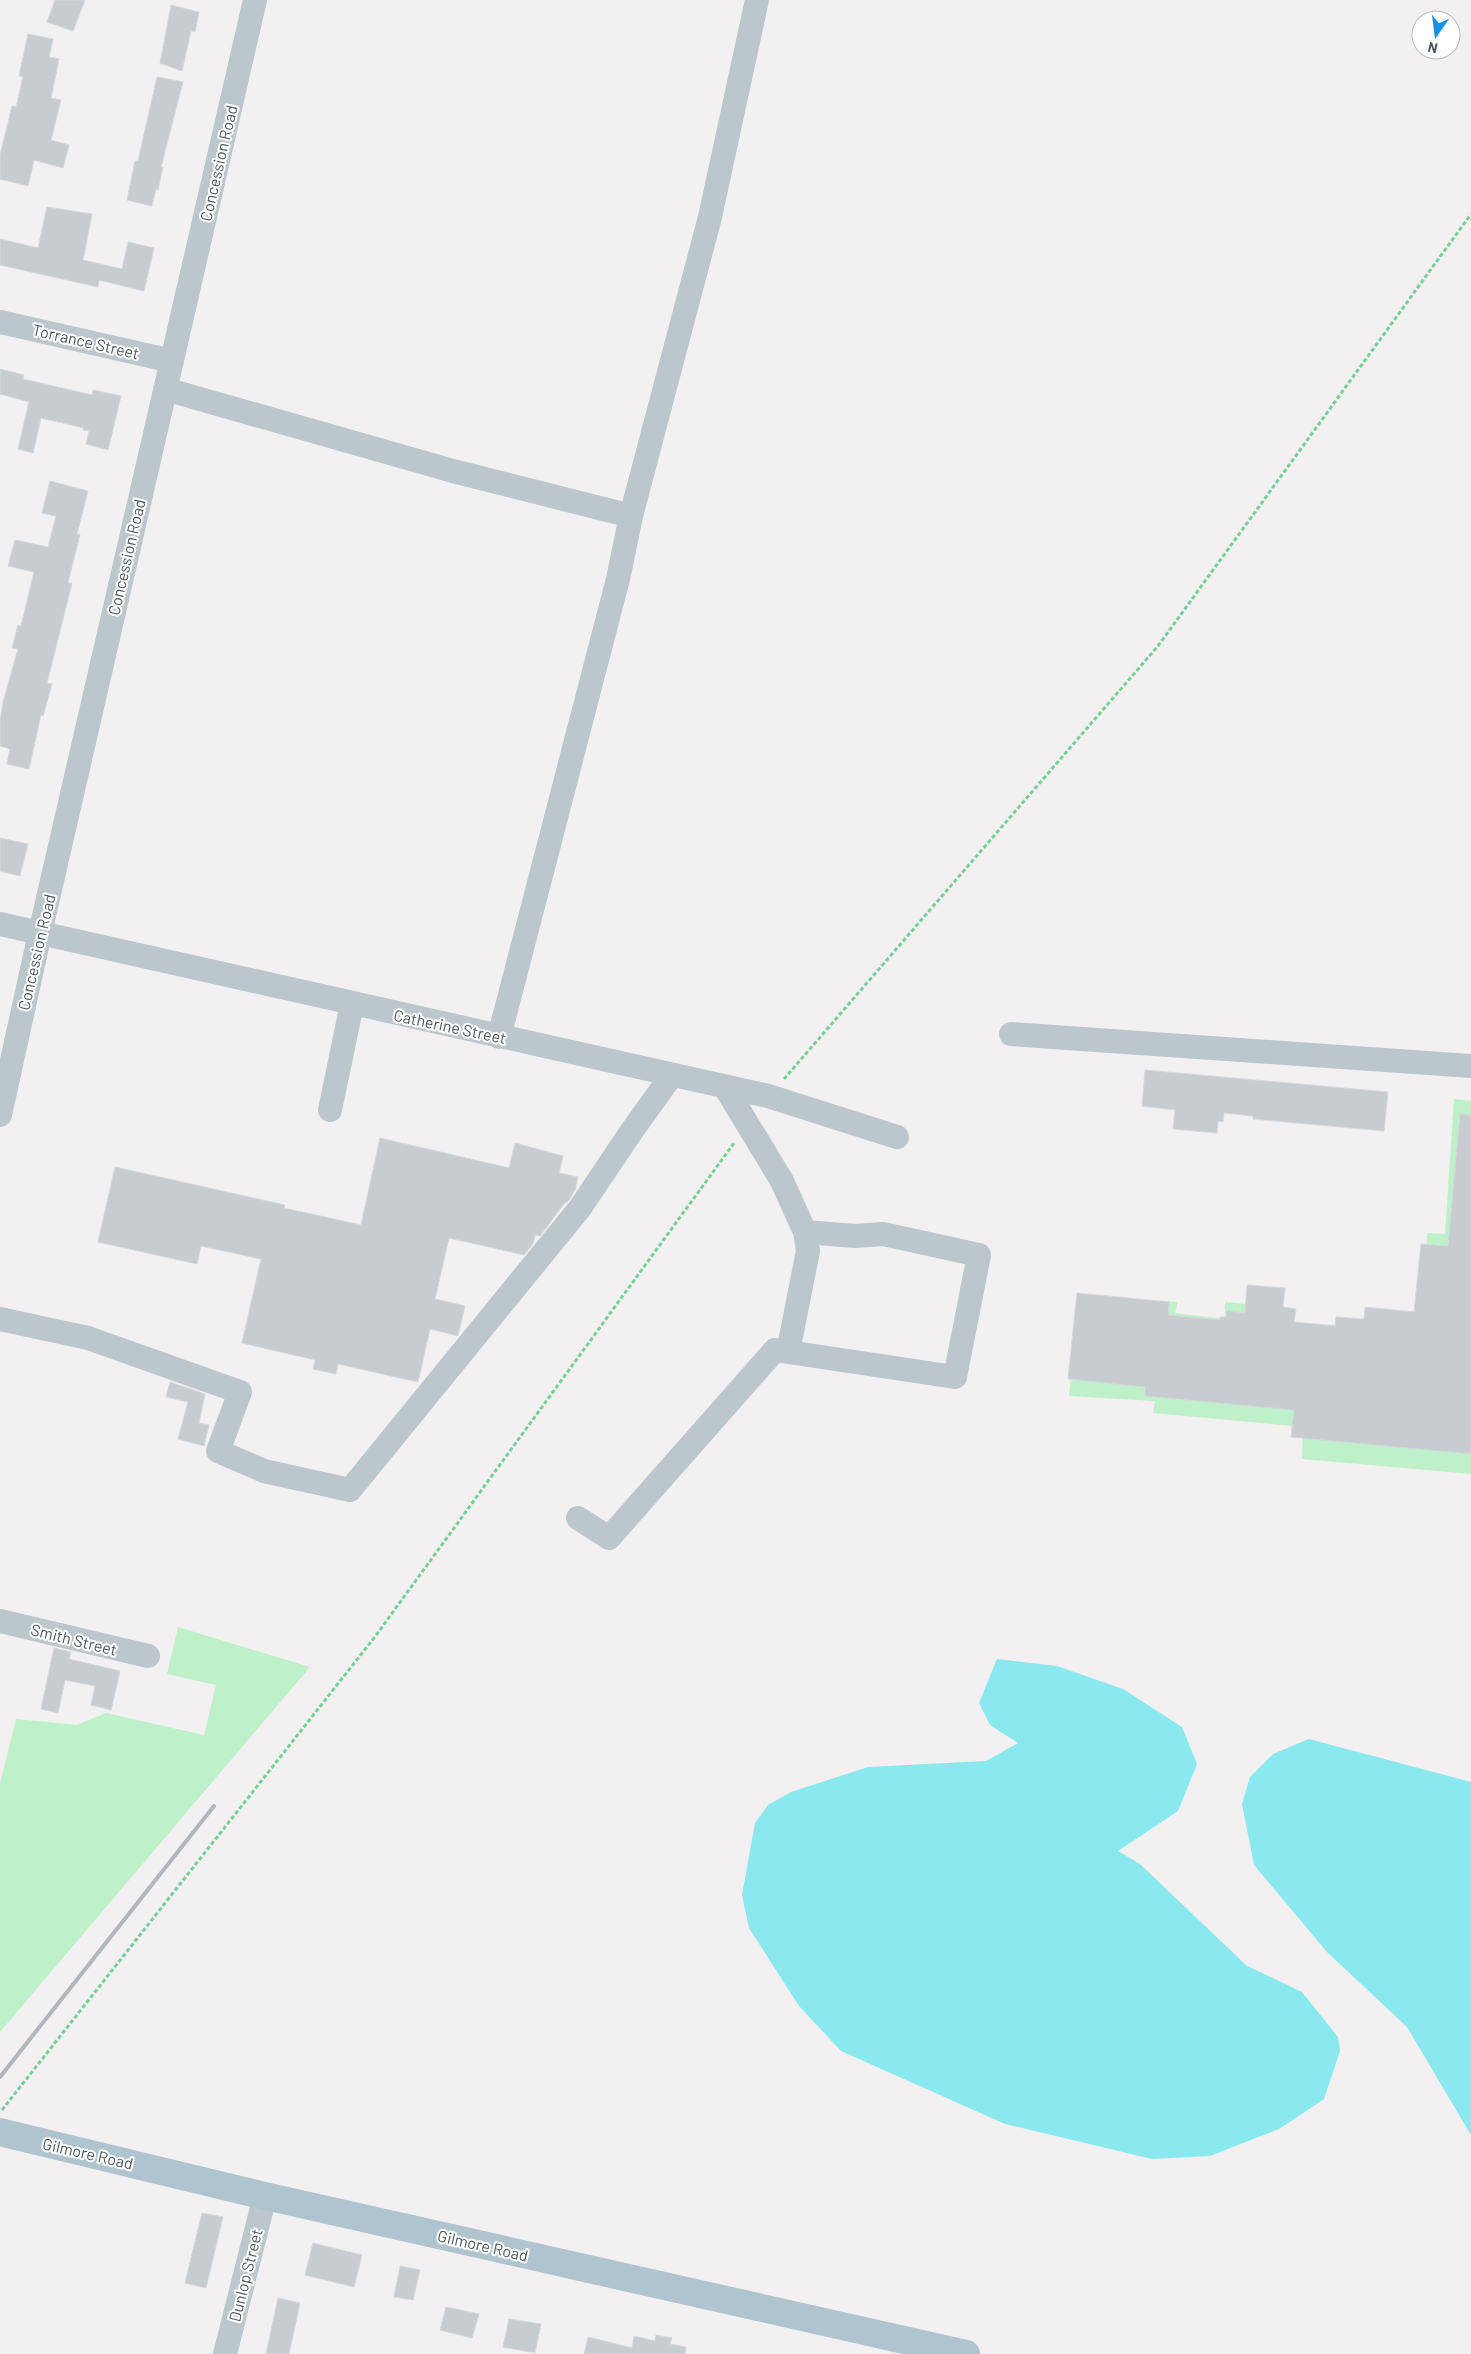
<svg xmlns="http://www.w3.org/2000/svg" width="1471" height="2354" font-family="Barlow,sans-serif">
<rect width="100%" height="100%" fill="#f3f0f1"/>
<path fill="#bef1ca" d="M1454 1099 1471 1101V1474L1302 1459 1303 1427 1153 1413 1155 1401 1069 1396 1079 1296 1178 1302 1175 1313 1225 1319V1302L1288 1308 1285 1344 1303 1345V1323L1423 1330 1427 1233 1445 1234Z
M178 1627 310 1667 0 2032V1783L16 1719 77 1725 106 1713 204 1735 216 1685 167 1674Z"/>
<path fill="#8ae8ef" d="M997 1659 1057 1666 1123 1689 1182 1727 1197 1764 1178 1811 1118 1851 1140 1864 1247 1966 1302 1992 1338 2037 1340 2051 1324 2099 1279 2129 1210 2156 1152 2159 1005 2124 841 2051 799 2006 749 1928 742 1895 755 1823 768 1805 791 1792 868 1767 986 1761 1018 1743 990 1725 979 1703Z
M1309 1739 1471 1782V2135L1407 2027 1327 1952 1254 1865 1242 1804 1250 1777 1273 1754Z"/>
<path fill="#c7ccd0" stroke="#d4d7dc" d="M55 0H85L73 31 47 22Z
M171 5 199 12 195 32 191 31 182 71 160 63Z
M28 34 53 39 49 57 59 59 51 98 61 100 51 140 69 145 63 168 34 160 28 186 0 179V155L12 106 16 107 23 77 19 76Z
M157 77 183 82 161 167H163L158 190 156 189 152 206 127 200 135 161H138Z
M47 207 92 214 83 260 122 269 128 242 154 248 144 291 99 280 98 287 0 265V239L38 248Z
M0 369 24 375 23 379 92 395 93 390 121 396 108 450 86 444 89 431 83 430 84 428 41 418 33 453 18 449 29 402 0 394Z
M50 481 88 491 77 534H80L68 583H72L47 683 52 684 43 716 41 715 29 769 7 764 10 749 0 746V722L3 702 18 649 12 648 18 625 21 626 34 572 8 566 15 540 48 547 56 516 42 513Z
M0 838 28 844 20 876 0 871Z
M1145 1070 1388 1092 1384 1131 1253 1119V1116L1224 1113 1223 1122 1218 1121 1217 1133 1173 1129 1175 1110 1142 1106Z
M1460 1114 1471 1115V1454L1291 1437 1294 1410 1145 1396V1387L1068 1379 1077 1293 1169 1302 1168 1315 1220 1320V1317H1226L1227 1311 1245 1313 1247 1285 1285 1288 1283 1307 1296 1309 1294 1322 1335 1326 1336 1317 1364 1319 1365 1307 1414 1312 1421 1244 1448 1246Z
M380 1138 509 1168 515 1143 563 1156 559 1173 578 1177 575 1190 569 1200 563 1205 540 1236 535 1235 533 1244 524 1255 449 1238 435 1299 465 1306 458 1336 430 1329 418 1382 338 1364 336 1374 313 1369 315 1360 242 1343 261 1259 201 1246 197 1264 98 1242 115 1167 285 1205 284 1208 361 1225Z
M170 1382 205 1394 199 1423 209 1425 204 1446 178 1439 188 1402 166 1397Z
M54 1648 71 1652 69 1659 120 1671 111 1710 91 1705 95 1686 65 1680 58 1713 41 1709Z
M202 2213 223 2217 206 2288 185 2283Z
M313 2243 362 2255 354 2287 305 2275Z
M400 2266 420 2270 413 2300 394 2297Z
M278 2298 300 2303 289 2354H266Z
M446 2307 479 2314 472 2338 440 2330Z
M509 2319 541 2324 535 2353 503 2347Z
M656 2335 672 2338 670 2344 686 2347 685 2354H584L588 2337 632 2348 634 2336 655 2341Z"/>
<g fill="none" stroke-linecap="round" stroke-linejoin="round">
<path stroke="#75d096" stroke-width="3" stroke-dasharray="4 2.5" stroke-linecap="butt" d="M784 1079 1158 646 1471 214
M2 2110 374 1638 734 1143"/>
<path stroke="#bcc7cd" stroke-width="24" d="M0 322 172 361
M165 389 453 471 631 516
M0 924 768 1096 897 1137
M1011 1034 1471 1066
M499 1037 618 579 631 516 710 217 757 0
M725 1087 782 1181 805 1232 808 1251 788 1352
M330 1110 352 1004
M0 1115 40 933 255 0
M0 1319 88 1338 240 1392 218 1451 264 1471 350 1490 580 1208 631 1132 672 1075
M578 1518 609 1538 775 1350 955 1377 979 1255 883 1234 855 1236 805 1232
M0 1621 148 1656
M225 2354 265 2196"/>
<path stroke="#afc4cf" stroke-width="28" d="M0 2132 265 2196 966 2354"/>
<path stroke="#b2b7bb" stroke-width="4" d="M0 2077 214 1806"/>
</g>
<g text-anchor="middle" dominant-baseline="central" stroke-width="4" stroke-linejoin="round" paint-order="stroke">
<g font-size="16" fill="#48575e" stroke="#fff">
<text transform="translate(218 163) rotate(-77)">Concession Road</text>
<text transform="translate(86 341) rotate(13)">Torrance Street</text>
<text transform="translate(126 557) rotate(-77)">Concession Road</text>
<text transform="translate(36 952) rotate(-77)">Concession Road</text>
<text transform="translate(450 1026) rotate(12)">Catherine Street</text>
<text transform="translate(74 1639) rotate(14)">Smith Street</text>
<text transform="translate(88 2153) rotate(13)">Gilmore Road</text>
<text transform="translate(483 2245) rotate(13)">Gilmore Road</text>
<text transform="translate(245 2275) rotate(-76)">Dunlop Street</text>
</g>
</g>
<g transform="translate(1436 35) rotate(194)"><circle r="24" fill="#ffffff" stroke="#b6bcbf"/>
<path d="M0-4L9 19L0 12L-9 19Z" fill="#1590e8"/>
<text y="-8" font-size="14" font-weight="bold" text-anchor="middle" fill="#48575e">N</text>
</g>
</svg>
